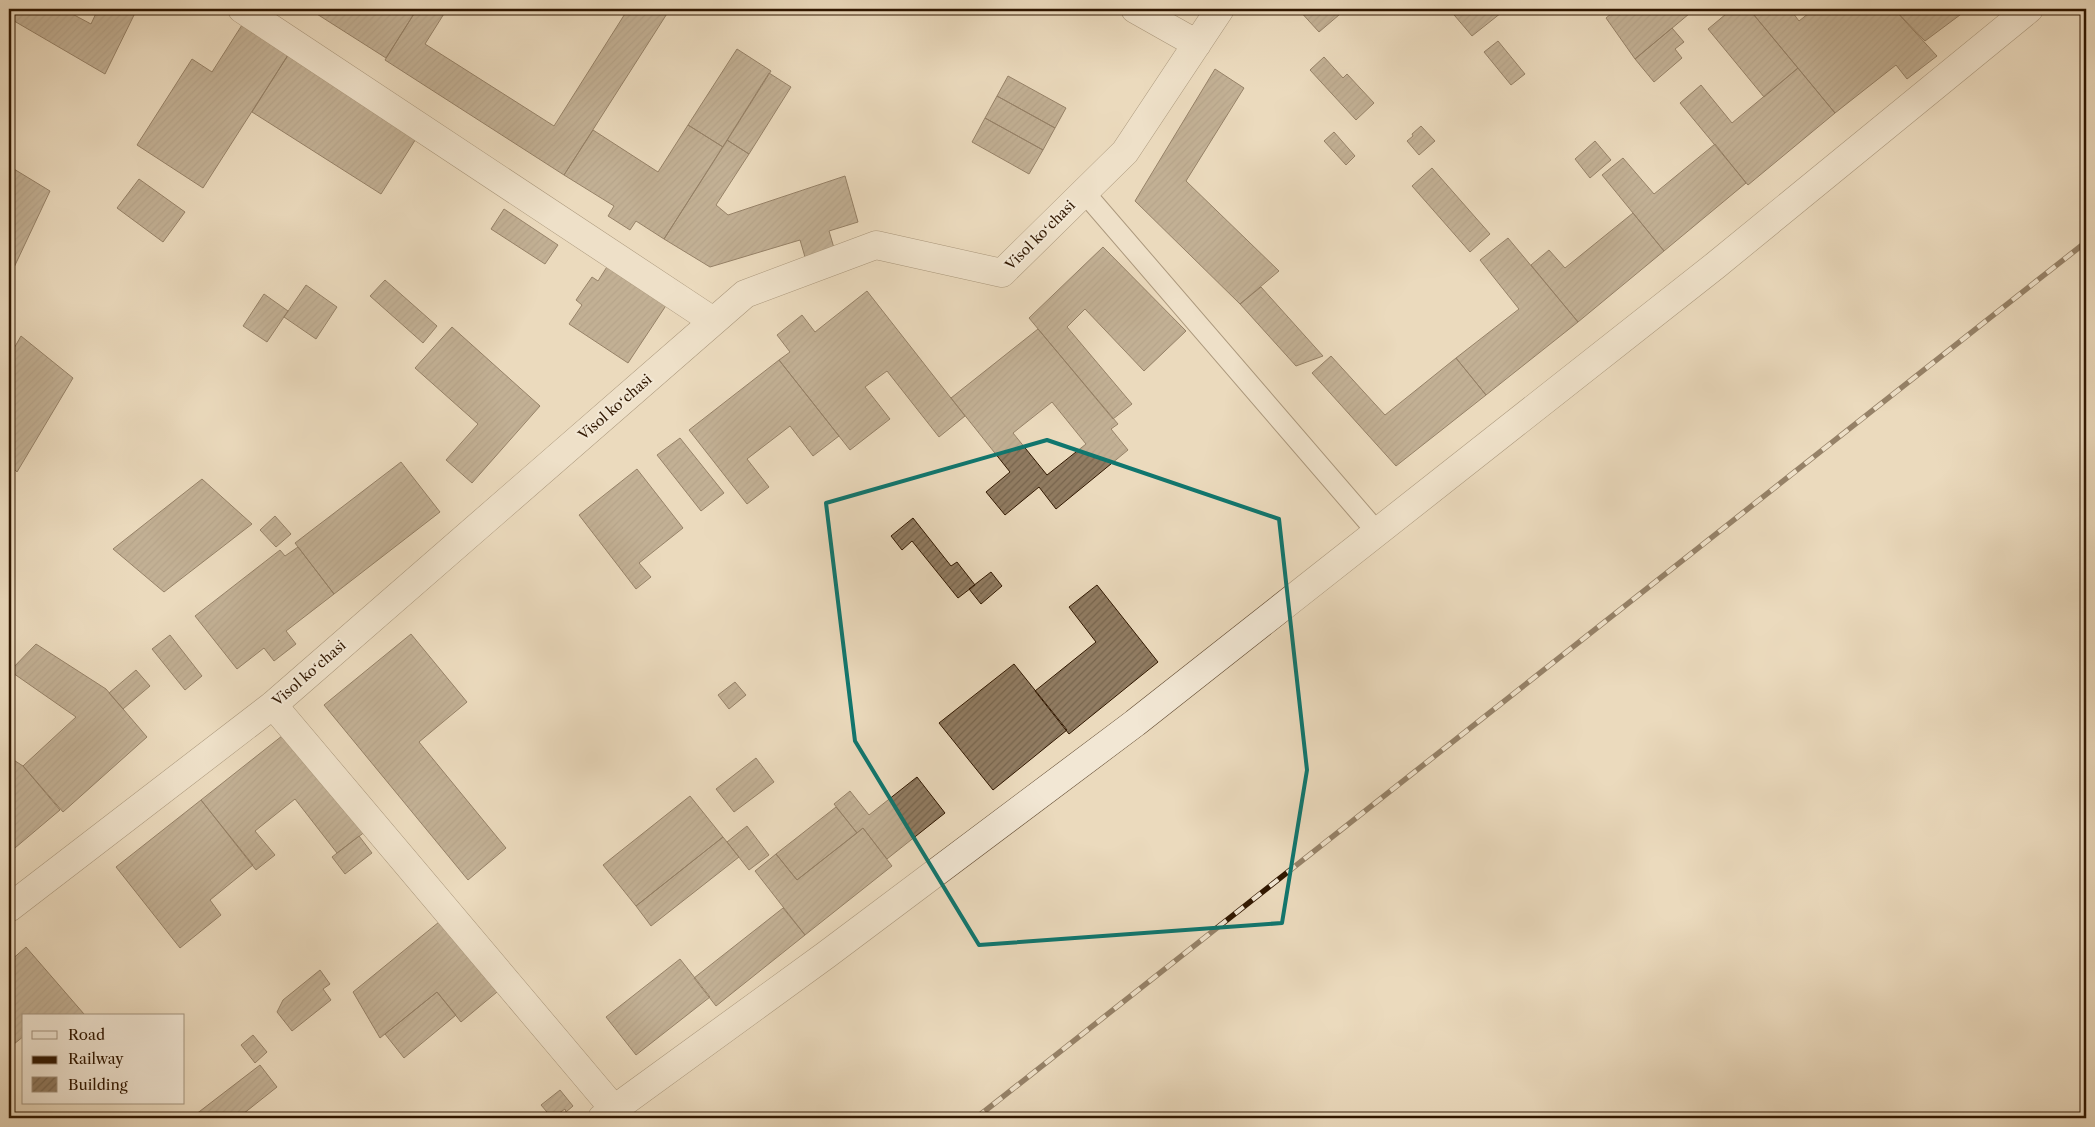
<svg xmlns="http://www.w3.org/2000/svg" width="2095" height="1127" font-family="'Libre Caslon Text',serif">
<defs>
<pattern id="building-hatch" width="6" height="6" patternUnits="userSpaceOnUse" patternTransform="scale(1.25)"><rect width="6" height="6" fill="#917c62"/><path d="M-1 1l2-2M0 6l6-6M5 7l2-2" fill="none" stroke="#77654e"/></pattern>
</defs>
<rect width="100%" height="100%" fill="#ebdabd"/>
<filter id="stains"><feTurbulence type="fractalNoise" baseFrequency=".004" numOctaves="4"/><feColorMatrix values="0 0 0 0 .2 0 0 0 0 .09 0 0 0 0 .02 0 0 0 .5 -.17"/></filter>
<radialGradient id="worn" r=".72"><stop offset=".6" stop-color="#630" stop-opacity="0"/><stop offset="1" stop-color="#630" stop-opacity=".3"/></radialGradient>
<path fill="url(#building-hatch)" stroke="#301700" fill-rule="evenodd" d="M9 9H63L91 24 98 9H137L105 74 9 18Z
M309 9H417L386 58Z
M417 9H447L425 44 554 126 628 9H670L564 175 385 60Z
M1298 9H1346L1319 32Z
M1449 9H1506L1472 36Z
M1617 9H1695L1635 59 1606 18Z
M1732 9H1749L1798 68 1764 97 1708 29Z
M1749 9H1790L1799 21 1814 9H1894L1937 56 1907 79 1896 65 1835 113Z
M1894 9H1968L1925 41Z
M248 21 288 55 203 188 137 145 192 59 212 72 242 25 244 27Z
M1672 28 1684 42 1675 49 1682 58 1654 82 1635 59Z
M1498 41 1525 74 1511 85 1484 52Z
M737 49 771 71 723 147 688 125Z
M290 52 419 134 381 194 252 112Z
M1324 57 1343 78 1347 74 1374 103 1356 120 1310 70Z
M1798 68 1835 113 1748 185 1680 103 1701 85 1732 123Z
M1215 69 1244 88 1186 181 1279 271 1240 304 1135 201Z
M769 73 791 87 749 154 727 140Z
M1008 76 1066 108 1055 128 997 96Z
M997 96 1055 128 1043 150 985 118Z
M985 118 1043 150 1029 174 972 142Z
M688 125 723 147 664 239 636 221 630 230 608 216 614 206 564 175 593 130 658 172Z
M1421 126 1435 141 1419 155 1407 141 1413 136 1412 134Z
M1334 132 1355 156 1346 165 1324 141Z
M727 140 749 154 716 205 728 215 845 176 858 222 829 231 834 248 805 257 800 240 710 267 664 239Z
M1595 141 1611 160 1590 178 1575 159Z
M1715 144 1746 183 1664 251 1602 175 1623 158 1654 194Z
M9 166 50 191 9 278Z
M1432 168 1490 234 1470 252 1412 186Z
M139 179 185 212 163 242 117 208Z
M504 209 558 245 545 264 491 229Z
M1633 213 1664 251 1578 322 1531 265 1549 250 1565 268Z
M1508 238 1578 322 1486 395 1456 358 1519 309 1480 260Z
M1103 247 1186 331 1144 371 1085 309 1067 327 1132 404 1113 419 1029 318Z
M610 262 669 301 628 363 569 324 582 305 576 300 592 277 598 281Z
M385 280 437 326 423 343 370 296Z
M306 285 337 307 316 339 284 317Z
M1261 287 1323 356 1296 366 1240 304Z
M867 291 965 416 939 437 887 371 865 387 890 419 850 450 779 360 790 352 777 335 802 315 815 332Z
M264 294 288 311 267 342 243 326Z
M452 327 540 406 472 483 446 460 478 424 415 368Z
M1038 329 1118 424 1111 429 1128 450 1056 509 1039 487 1005 515 986 492 1010 472 951 398ZM1052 402 1086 444 1047 475 1013 433Z
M21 336 73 378 17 472 9 464V357Z
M1331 356 1385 415 1456 358 1486 395 1396 466 1312 373Z
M779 360 839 436 813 456 790 426 747 459 769 487 747 504 689 430Z
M680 438 724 493 701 511 657 455Z
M401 462 440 512 334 594 295 543Z
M637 469 683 528 639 563 651 577 636 589 579 515Z
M202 479 252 524 164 592 113 549Z
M275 516 291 534 276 547 260 530Z
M913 518 951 566 957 562 975 585 958 598 912 541 902 550 891 536Z
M298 547 334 594 286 631 296 644 274 661 264 648 237 669 195 616 280 550 285 556Z
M991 572 1002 586 981 604 969 589Z
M1097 585 1158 662 1069 734 1035 691 1096 642 1069 607Z
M411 634 467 702 419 742 506 848 468 880 324 705Z
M170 635 202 676 185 690 152 649Z
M36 644 106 689 147 737 63 812 23 766 76 717 10 671Z
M1014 664 1067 730 993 790 939 723Z
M136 670 150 686 123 709 109 693Z
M735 682 746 695 729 709 718 695Z
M287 732 366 831 337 853 295 799 255 831 275 855 256 870 201 800Z
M9 757 23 766 60 810 9 853Z
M756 758 774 782 734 812 716 789Z
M917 777 945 813 887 859 863 828 857 833 834 804 850 791 869 815Z
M690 796 723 837 636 906 603 865Z
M201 800 253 865 210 900 221 915 180 948 116 867Z
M836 807 857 833 797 880 776 854Z
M747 826 769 855 749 870 727 842Z
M863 828 892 866 805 935 755 871 776 854 797 880Z
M359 836 372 853 345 874 332 857Z
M723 837 739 857 651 926 636 906Z
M783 908 805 935 716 1006 694 978Z
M439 922 497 992 461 1022 437 992 380 1038 353 992Z
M26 947 84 1014 82 1016H24V1036L9 1048V962Z
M680 959 710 997 636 1055 606 1017Z
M320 970 330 984 323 989 331 1000 292 1031 277 1012 283 1000Z
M437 992 456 1015 404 1058 385 1034Z
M253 1035 267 1052 255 1063 241 1045Z
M260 1065 277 1087 238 1118H191Z
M560 1090 573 1106 566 1112 565 1109 552 1118 541 1105Z"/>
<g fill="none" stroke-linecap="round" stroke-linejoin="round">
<g stroke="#5f482f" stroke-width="22">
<path id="lane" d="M1084 192 1377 532"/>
</g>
<g stroke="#5f482f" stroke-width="29">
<path id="street" d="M242 9 713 321
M1135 9 1197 44
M273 705 614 1109
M9 908 273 705 745 294 876 245 1002 273 1125 152 1220 9
M602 1118 826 955 1135 723 1716 265 2029 9"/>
</g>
<use href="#lane" stroke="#f2e7d4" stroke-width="20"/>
<use href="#street" stroke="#f2e7d4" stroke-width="28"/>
<g stroke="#301700" stroke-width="5.5">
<path id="rail" d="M976 1118 2086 242"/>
</g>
<use href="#rail" stroke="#f2e7d4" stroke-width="4" stroke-dasharray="11" stroke-linecap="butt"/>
</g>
<path d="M0 0H2095V1127H0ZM1047 440 1279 519 1307 770 1282 923 979 945 855 741 826 503Z" fill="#ebdabd" fill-opacity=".55" fill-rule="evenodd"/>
<path fill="none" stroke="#0f766e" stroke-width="4" stroke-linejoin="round" d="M1047 440 1279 519 1307 770 1282 923 979 945 855 741 826 503Z"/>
<g text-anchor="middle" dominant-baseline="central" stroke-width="4" stroke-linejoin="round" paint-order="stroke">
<g font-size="14" fill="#301700" stroke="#f2e7d4">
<text transform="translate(1040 235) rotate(-45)">Visol koʻchasi</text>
<text transform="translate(615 407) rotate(-41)">Visol koʻchasi</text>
<text transform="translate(309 673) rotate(-41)">Visol koʻchasi</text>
</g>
</g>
<rect width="2095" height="1127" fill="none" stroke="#ebdabd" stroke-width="30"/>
<rect x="10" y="10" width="2075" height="1107" fill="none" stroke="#301700" stroke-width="2.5"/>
<rect x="15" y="15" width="2065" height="1097" fill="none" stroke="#301700"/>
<rect x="22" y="1014" width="162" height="90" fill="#f2e7d4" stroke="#a4947f"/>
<rect x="32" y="1031" width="25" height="8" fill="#f2e7d4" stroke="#a4947f"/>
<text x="68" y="1040" font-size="15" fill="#301700">Road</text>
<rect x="32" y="1056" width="25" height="8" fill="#301700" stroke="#a4947f"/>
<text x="68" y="1064" font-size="15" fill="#301700">Railway</text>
<rect x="32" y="1077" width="25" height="15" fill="url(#building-hatch)" stroke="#a4947f"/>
<text x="68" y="1090" font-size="15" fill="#301700">Building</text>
<rect width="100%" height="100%" filter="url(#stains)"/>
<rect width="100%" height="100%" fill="url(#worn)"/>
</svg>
